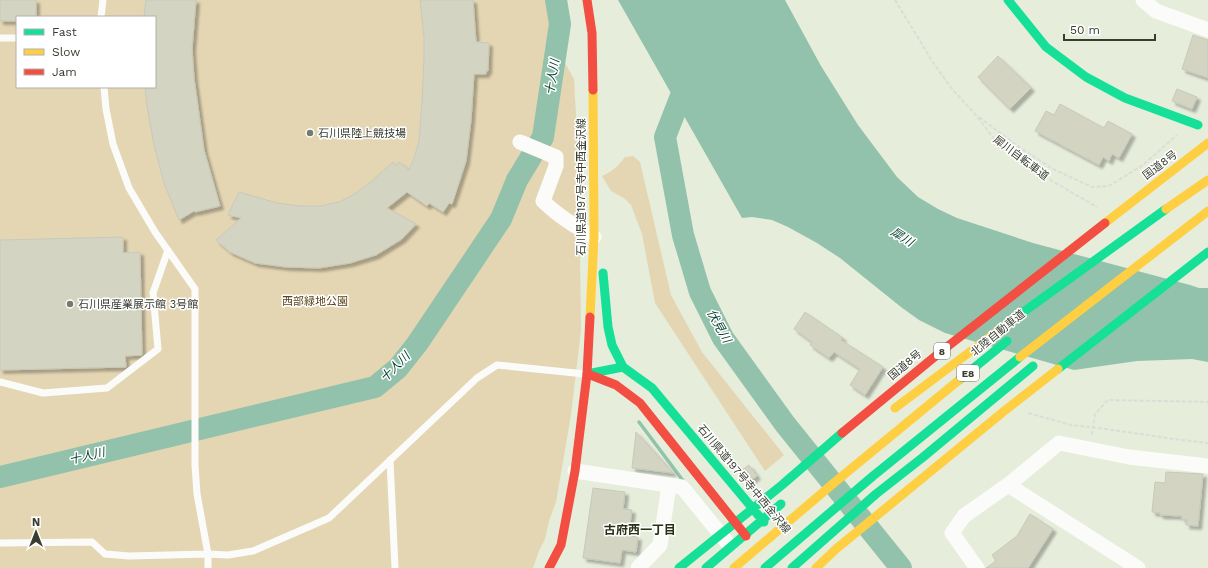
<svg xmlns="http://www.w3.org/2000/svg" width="1208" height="568" font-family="'Work Sans','Noto Sans JP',sans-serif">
<defs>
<filter id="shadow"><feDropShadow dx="3.5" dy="3.5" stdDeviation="1" flood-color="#0004"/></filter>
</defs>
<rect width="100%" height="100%" fill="#e6eddb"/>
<path fill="#e4d6b3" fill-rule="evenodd" d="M0 0H549L551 38 574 79 579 170 581 330 571 415 556 502 549 521 545 539 539 551 533 568H0ZM17 17H155V87H17Z
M633 156 640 162 671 295 702 352 784 455 765 471 655 303 642 234 631 205 625 199 611 191 602 176C612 172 618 166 625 157Z"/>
<path fill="#92c2ab" d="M618 0H785L821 66 858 125 897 177 918 197 938 209 957 218 1033 243 1190 285 1199 288H1208V362L1192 359 1137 361 1074 370 945 333 919 320 901 307 840 258 817 243 788 227 772 220 752 217 742 218Z"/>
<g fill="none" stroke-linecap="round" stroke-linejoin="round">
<path stroke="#92c2ab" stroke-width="3.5" d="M639 422 684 482"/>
<path stroke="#92c2ab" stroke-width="22" d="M688 78 665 137 683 235 700 292 723 338 785 424 901 568
M0 477 375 387 398 368 417 344 501 219 517 180 543 137 560 24 556 0"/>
</g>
<path fill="#d3d5c2" stroke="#c7c9bb" filter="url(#shadow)" d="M0 0H36V17H17V21H0Z
M146 0H196L192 49 194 78 204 150 220 206 195 212 194 211 179 220 164 183 154 145 147 107 145 87H155V17H144Z
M420 0H473L476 42 489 43 488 71H486V74H474L471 120 466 161 452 204 449 203 443 212 429 203 427 206 407 192 387 208 416 224 402 239 376 255 350 263 319 268 286 267 255 263 230 252 216 240 241 218 228 215 239 192 277 203 300 206H321L339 202 353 195 367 185 393 162 397 166 399 162 409 170 414 158 419 141 422 102 424 57V37Z
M1193 35 1208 40V78L1182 69Z
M998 56 1031 88 1010 109 978 77Z
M1177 89 1197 97 1192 109 1172 101Z
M1060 104 1104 128 1108 121 1132 134 1119 158 1112 154 1109 161 1103 157 1099 165 1035 131 1046 111 1054 115Z
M123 237V253L140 252 142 355 125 356 126 367 0 370V240Z
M805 312 843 338 841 340 883 367 865 395 850 385 860 369 834 352 829 358 810 345 812 342 794 329Z
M636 432 673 473 632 468Z
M749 465 757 476 747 483 739 472Z
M1166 472 1203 474 1198 526 1186 525 1187 520 1182 519V516L1160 515V513L1152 512 1155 482 1165 483Z
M593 488 625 492 623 509 632 510 628 536 638 537 636 552 622 550 620 563 583 558Z
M1030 514 1053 529 1028 568H986L996 561 992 555 1017 536Z"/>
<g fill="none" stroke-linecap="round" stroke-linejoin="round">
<path stroke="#dbded8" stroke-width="2" stroke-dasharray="4 2" stroke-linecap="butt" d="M895 0 934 64 953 90 976 115 994 139 1035 171 1097 207
M979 117 1019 147 1053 169 1092 187 1109 186 1143 165 1177 135
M1028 413 1071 425 1106 429 1174 439 1208 443
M1092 435 1095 414 1108 400 1208 402"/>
<path stroke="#fbfcfa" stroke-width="7" d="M101 17 103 0
M0 38H17
M104 87 106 109 113 144 129 188 155 232 195 289V465L197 494 208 554 228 555 253 551 329 518 477 378 497 365 585 374
M0 382 43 393 107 388 158 349 153 293 168 250
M390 460 395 568
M0 543 92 542 105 554 129 556 208 554V568"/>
<path stroke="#fbfcfa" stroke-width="15" d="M1143 0 1156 11 1208 30
M520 142 556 157V166L543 201C558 216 575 226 594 237
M575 471 682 487 726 541
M1008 485 1138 568
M638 568 660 545 669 486
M977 568 952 533 964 516 1008 485 1059 443 1129 457 1208 466"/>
<path stroke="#16e098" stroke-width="9" d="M1008 0 1046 47 1086 77 1125 98 1198 125
M603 273 608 327 612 345 623 367
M1015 318 1166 209
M1058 369 1208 252
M587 374 623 367 652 388 764 522
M959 380 1007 341
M679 568 782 485 842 433
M706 568 781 504
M765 568 873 476 1020 357
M792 568 876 494 922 458 1033 366"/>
<path stroke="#ffcf43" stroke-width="9" d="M1166 209 1208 180
M1105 223 1208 143
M590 317 594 237 593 90
M1020 357 1208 211
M895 408 1015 318
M734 568 835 482 959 380
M816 568 836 549 1003 412 1058 369"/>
<path stroke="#f24e42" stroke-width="9" d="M587 0 592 33 593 90
M588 374 616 385 640 403 746 536
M842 433 938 354 1105 223
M549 568 561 545 575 471 587 374 590 317"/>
</g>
<g fill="#757b6c" stroke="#fff" stroke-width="1.5">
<circle cx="310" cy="133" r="4"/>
<circle cx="70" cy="304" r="4"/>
</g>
<g text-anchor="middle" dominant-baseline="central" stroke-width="3" stroke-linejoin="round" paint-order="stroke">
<g fill="#fff" stroke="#74776e" stroke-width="1">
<rect x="934" y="343" width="16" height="16" rx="3"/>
<rect x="957" y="365" width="22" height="16" rx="3"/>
</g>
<g font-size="10" font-weight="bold" fill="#383d30">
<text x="942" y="351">8</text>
<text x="968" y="373">E8</text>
</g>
<g font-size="11" fill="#383d30" stroke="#fff" text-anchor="start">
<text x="318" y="133">石川県陸上競技場</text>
<text x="78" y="304">石川県産業展示館 3号館</text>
</g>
<g font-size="11" fill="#383d30" stroke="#fff">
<text transform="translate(1021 158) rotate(37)">犀川自転車道</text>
<text transform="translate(1160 165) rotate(-37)">国道8号</text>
<text transform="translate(581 187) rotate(-90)">石川県道197号寺中西金沢線</text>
<text transform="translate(998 333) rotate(-39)">北陸自動車道</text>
<text transform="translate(905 365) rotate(-40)">国道8号</text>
<text transform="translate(744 479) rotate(50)">石川県道197号寺中西金沢線</text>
</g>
<g font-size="11" fill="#5b441c" stroke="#fff">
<text x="315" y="301">西部緑地公園</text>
</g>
<g font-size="12" font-style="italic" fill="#064130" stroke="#fff">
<text transform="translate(552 77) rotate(-81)">十人川</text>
<text transform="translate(902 237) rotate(32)">犀川</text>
<text transform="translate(719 326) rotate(61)">伏見川</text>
<text transform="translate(395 367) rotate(-45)">十人川</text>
<text transform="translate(87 456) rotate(-13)">十人川</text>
</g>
<g font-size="12" font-weight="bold" fill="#283015" stroke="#fff">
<text x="640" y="530">古府西一丁目</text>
</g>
</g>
<rect x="16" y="16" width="140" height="72" fill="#ffffff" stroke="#afb1ac"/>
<rect x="24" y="29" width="20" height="6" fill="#16e098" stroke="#afb1ac"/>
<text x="52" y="36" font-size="12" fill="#383d30">Fast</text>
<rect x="24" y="49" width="20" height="6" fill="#ffcf43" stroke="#afb1ac"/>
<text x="52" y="56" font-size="12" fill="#383d30">Slow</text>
<rect x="24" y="69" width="20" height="6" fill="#f24e42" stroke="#afb1ac"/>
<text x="52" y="76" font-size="12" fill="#383d30">Jam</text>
<g transform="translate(36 532)" stroke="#ffffff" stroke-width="3" paint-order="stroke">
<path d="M0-3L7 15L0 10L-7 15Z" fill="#383d30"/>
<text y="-6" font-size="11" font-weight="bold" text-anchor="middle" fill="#383d30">N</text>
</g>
<path d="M1064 34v6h91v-6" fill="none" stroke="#383d30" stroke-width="2"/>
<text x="1070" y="34" font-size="12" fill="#383d30" stroke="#ffffff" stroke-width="3" paint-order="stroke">50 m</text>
</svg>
